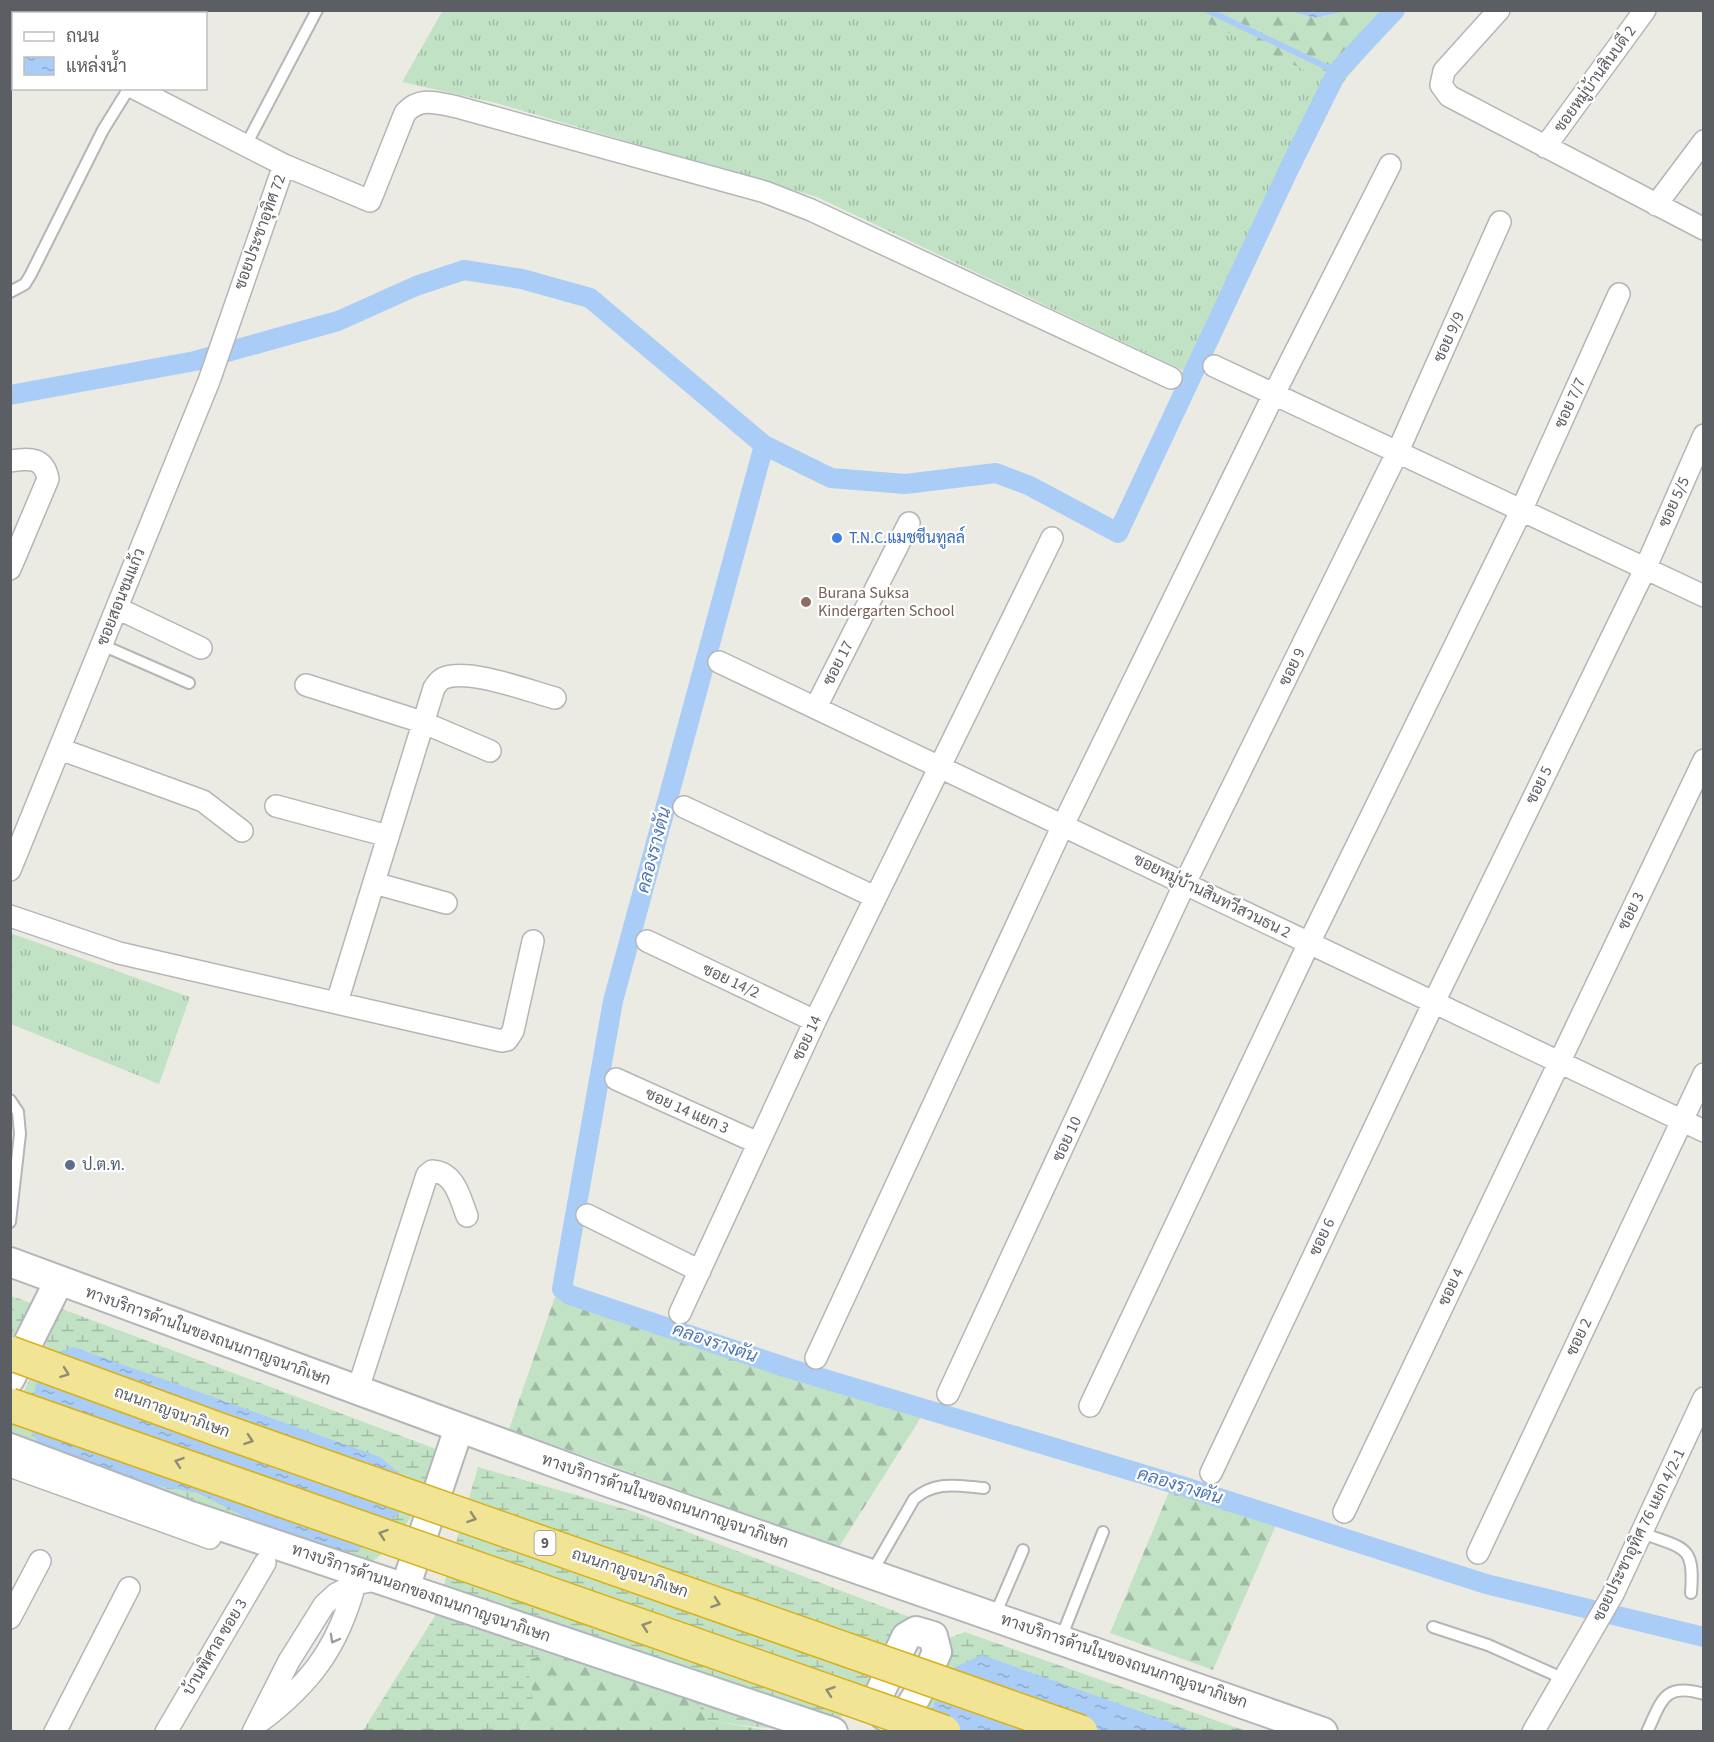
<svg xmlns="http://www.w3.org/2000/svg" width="1714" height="1742" font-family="'Source Sans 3',Sarabun,sans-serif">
<defs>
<pattern id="grass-tufts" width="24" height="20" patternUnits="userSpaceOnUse" patternTransform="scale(1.5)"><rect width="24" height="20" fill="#c2e2c5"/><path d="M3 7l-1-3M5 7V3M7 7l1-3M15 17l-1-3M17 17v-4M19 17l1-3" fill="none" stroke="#a1baa3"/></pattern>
<pattern id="forest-firs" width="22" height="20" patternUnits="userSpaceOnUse" patternTransform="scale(1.5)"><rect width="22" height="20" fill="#c2e2c5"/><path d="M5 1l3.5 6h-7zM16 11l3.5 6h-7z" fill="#a1baa3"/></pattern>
<pattern id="wetland-marsh" width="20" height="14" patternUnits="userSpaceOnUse" patternTransform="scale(1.5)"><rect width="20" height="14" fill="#c2e2c5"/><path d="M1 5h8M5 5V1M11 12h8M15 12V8" fill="none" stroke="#a1baa3"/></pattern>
<pattern id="water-ripples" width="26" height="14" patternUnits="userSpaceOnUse" patternTransform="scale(1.5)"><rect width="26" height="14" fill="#a9cdf6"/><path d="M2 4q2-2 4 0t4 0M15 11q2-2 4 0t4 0" fill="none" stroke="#8daacb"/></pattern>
</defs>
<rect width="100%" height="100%" fill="#ecebe3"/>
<path fill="url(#grass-tufts)" d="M443 10 1184 11 1324 79 1186 372 817 197 496 103 402 82Z
M10 933 190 997 159 1084 11 1024Z"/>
<path fill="url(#forest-firs)" d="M1184 11H1290L1315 18 1348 11H1404L1339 87Z
M555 1297 923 1414 839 1547 509 1429Z
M1169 1492 1276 1525 1213 1670 1110 1633Z
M587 1642 681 1681 708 1720 777 1732H519L534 1707 527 1660Z"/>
<path fill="url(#wetland-marsh)" d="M11 1296 34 1304 11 1356Z
M62 1309 436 1449C430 1488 408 1532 377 1558 365 1568 344 1573 330 1579L232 1545 211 1529 11 1456V1419Z
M478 1467 635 1512 910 1617C901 1638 894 1662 882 1681 836 1742 779 1731 708 1720L681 1681 587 1642 527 1660 534 1707 519 1731 362 1732 435 1616Z
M965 1632 1246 1731 902 1732 947 1639Z"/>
<path fill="url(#water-ripples)" d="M1290 11H1348L1314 18Z
M74 1347 380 1457 411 1483 400 1512 359 1550 325 1551 255 1522 198 1493 125 1480 43 1450 28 1427 36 1385 54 1353Z
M982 1655 1195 1731 932 1732 934 1703 955 1667Z"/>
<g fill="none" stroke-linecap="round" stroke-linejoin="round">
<path stroke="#a9cdf6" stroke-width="6" d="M1207 10 1337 72"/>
<path stroke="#a9cdf6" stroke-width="20" d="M10 395 195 361 338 321 416 286 464 270 522 279 590 298 764 445 831 478 905 484 996 473 1030 486 1118 533 1288 171 1337 72 1395 10
M764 445 613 1001 562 1289 570 1295 788 1368 1182 1486 1486 1584 1704 1637"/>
<g stroke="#b4b5b9" stroke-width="14">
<path id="lane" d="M246 145 317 10
M10 292 25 284 31 274 103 130 129 88
M102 645 189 683
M10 1100 18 1112 20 1134 10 1222
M1642 1533C1684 1549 1695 1544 1691 1593
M872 1572 914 1499C936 1480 957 1486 984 1488
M995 1615 1023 1550
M1433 1627 1488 1645 1562 1678
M1061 1638 1103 1532
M1647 1732C1662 1700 1664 1682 1704 1694"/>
</g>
<g stroke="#b4b5b9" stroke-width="24">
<path id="street" d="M1499 10 1444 71 1441 85 1449 96 1704 229
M171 14 173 10
M1545 147 1645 10
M284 165 370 201 405 113C420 96 437 103 457 107L765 192 811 210 1171 378
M1656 205 1704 141
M1214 366 1704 596
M10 461C30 458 44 457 48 479L10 569
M117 608 201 648
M719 662 1704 1131
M306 685 422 722 490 751
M816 707 909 523
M60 749 203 801 242 831
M276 806 388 836
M684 807 875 897
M10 870 209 381 284 165 134 88
M374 883 446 903
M10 916 119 953 502 1041 507 1040 513 1031 533 941
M647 941 815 1021
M337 1002 434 688C437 684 439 680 444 678 469 668 529 691 555 698
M616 1079 758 1143
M587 1215 700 1271
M680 1313 815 1021 1052 538
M816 1358 1063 825 1274 394 1390 165
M357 1392 427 1175 432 1171C455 1172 460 1198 467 1216
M948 1394 1185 883 1398 451 1500 222
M1090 1406 1309 943 1521 511 1619 294
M10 1466 210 1538
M1211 1473 1434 1002 1645 569 1704 435
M1344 1512 1704 760
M1478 1553 1704 1074
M10 1618 40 1561
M261 1721C311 1683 338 1647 355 1584
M55 1732 129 1588
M166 1732 265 1563
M253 1732 289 1661 324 1605 336 1594 355 1584 381 1579
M1533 1732 1613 1594 1704 1398"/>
</g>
<g stroke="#b2b5b9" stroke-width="32">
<path id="secondary" d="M10 1262 602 1480 1323 1732
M10 1379 59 1281
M10 1448 191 1516 833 1732
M405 1588 459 1428
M916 1631 933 1636 937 1652C929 1668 911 1723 890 1718 881 1716 878 1709 876 1701L906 1637Z"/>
</g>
<use href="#lane" stroke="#fff" stroke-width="10"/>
<use href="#street" stroke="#fff" stroke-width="21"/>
<use href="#secondary" stroke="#fff" stroke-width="28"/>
<g stroke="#d9b116" stroke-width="36" stroke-linecap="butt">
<path id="highway-bridge" d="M10 1353 220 1430 1081 1732
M10 1405 944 1732"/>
</g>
<use href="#highway-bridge" stroke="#f2e495" stroke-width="33"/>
</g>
<defs><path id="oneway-chevron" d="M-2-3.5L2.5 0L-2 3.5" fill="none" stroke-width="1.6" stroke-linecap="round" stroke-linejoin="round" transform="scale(1.5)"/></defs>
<g stroke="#908d74">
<use href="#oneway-chevron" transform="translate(65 1373) rotate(20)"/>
<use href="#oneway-chevron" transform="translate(249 1440) rotate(19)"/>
<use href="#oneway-chevron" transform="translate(179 1462) rotate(-161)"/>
<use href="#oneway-chevron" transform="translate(472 1518) rotate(19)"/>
<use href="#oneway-chevron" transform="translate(383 1534) rotate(-161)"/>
<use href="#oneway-chevron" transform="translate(716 1603) rotate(19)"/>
<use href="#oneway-chevron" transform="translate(646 1626) rotate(-161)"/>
<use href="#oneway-chevron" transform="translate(830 1691) rotate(-161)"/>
</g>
<use stroke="#9d9ea1" href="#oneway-chevron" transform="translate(334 1639) rotate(119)"/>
<circle fill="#3f7fe0" stroke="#fff" stroke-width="2" cx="837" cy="538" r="6"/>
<circle fill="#8d6e63" stroke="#fff" stroke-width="2" cx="806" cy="602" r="6"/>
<circle fill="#5c6f8a" stroke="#fff" stroke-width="2" cx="70" cy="1165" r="6"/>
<g text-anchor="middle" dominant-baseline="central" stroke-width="4.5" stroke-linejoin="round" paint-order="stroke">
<rect fill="#fff" stroke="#8c8e91" stroke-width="1.5" x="534.5" y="1531" width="21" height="24" rx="4.5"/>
<g font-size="15" font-weight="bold" fill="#5b5e62">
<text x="545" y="1543">9</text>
</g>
<g font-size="16" fill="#5b5e62" stroke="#fff">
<text transform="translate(1595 79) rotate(-54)">ซอยหมู่บ้านสินบดี 2</text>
<text transform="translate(260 232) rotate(-70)">ซอยประชาอุทิศ 72</text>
<text transform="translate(1449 337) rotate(-66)">ซอย 9/9</text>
<text transform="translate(1570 403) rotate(-66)">ซอย 7/7</text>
<text transform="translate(1674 502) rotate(-66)">ซอย 5/5</text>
<text transform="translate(121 597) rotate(-68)">ซอยสอนชมแก้ว</text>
<text transform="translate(838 663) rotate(-63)">ซอย 17</text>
<text transform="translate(1292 667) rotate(-64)">ซอย 9</text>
<text transform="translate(1539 785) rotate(-64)">ซอย 5</text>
<text transform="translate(1212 896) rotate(26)">ซอยหมู่บ้านสินทวีสวนธน 2</text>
<text transform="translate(1631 911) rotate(-64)">ซอย 3</text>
<text transform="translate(731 981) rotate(25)">ซอย 14/2</text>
<text transform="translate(807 1038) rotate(-65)">ซอย 14</text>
<text transform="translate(687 1111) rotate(24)">ซอย 14 แยก 3</text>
<text transform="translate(1067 1139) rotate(-65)">ซอย 10</text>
<text transform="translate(1322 1237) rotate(-65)">ซอย 6</text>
<text transform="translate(1451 1287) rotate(-65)">ซอย 4</text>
<text transform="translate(208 1336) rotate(20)">ทางบริการด้านในของถนนกาญจนาภิเษก</text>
<text transform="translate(1579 1337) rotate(-65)">ซอย 2</text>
<text transform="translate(172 1412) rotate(20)">ถนนกาญจนาภิเษก</text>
<text transform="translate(665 1501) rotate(19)">ทางบริการด้านในของถนนกาญจนาภิเษก</text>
<text transform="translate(1639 1535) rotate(-64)">ซอยประชาอุทิศ 76 แยก 4/2-1</text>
<text transform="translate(630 1573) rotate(19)">ถนนกาญจนาภิเษก</text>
<text transform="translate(421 1593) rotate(19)">ทางบริการด้านนอกของถนนกาญจนาภิเษก</text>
<text transform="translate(215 1647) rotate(-59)">บ้านพิศาล ซอย 3</text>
<text transform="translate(1124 1661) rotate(19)">ทางบริการด้านในของถนนกาญจนาภิเษก</text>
</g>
<g font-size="16" fill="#366cbe" stroke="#fff" text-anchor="start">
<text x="849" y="538">T.N.C.แมชชีนทูลล์</text>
</g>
<g font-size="16" fill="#785e54" stroke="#fff" text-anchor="start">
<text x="818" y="593">Burana Suksa<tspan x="818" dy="18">Kindergarten School</tspan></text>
</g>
<g font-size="16" fill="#4e5e75" stroke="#fff" text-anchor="start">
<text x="82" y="1165">ป.ต.ท.</text>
</g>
<g font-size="18" font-style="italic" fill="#4f76b7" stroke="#fff">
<text transform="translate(654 850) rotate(-75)">คลองรางตัน</text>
<text transform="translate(715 1343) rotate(19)">คลองรางตัน</text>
<text transform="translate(1180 1486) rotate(17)">คลองรางตัน</text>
</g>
</g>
<rect width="1714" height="1742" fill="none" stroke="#5b5e62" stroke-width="24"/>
<rect x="12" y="12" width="195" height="78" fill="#ffffff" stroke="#bdbfc0" stroke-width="1.5"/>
<rect x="24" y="32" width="30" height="9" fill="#ffffff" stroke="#bdbfc0" stroke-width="1.5"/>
<text x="66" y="42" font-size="18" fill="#5b5e62">ถนน</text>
<rect x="24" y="57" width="30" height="18" fill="url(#water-ripples)" stroke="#bdbfc0" stroke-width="1.5"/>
<text x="66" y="72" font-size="18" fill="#5b5e62">แหล่งน้ำ</text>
</svg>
